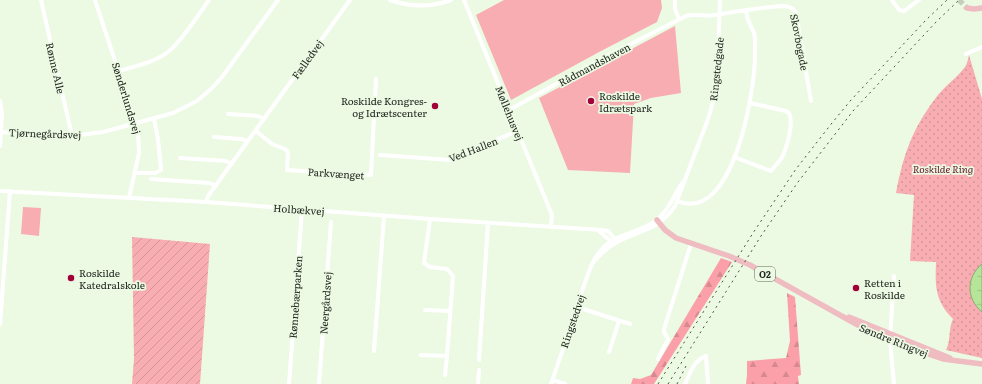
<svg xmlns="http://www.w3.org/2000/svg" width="982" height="384" font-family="Literata,serif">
<defs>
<pattern id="forest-firs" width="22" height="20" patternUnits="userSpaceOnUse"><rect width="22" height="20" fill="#fb9fa8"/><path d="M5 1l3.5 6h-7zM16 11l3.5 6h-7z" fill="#d78990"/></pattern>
<pattern id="park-dots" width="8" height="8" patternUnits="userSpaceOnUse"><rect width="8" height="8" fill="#f8adb3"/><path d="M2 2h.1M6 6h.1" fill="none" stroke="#d4959a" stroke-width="1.8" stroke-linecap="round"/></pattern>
<pattern id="garden-furrows" width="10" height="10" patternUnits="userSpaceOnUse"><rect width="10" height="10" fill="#f8adb3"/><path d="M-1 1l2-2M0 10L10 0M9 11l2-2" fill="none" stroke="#d4959a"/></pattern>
<pattern id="water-ripples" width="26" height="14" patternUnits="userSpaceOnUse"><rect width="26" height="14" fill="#b6e499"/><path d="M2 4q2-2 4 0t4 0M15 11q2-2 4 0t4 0" fill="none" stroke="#9cc484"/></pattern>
</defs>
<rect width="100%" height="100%" fill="#ecfae4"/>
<path fill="#f8adb3" d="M504 0H661L662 8 657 22 601 51 511 100 476 15Z
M675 26 681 93 651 98 634 104 630 173 568 170 539 98Z
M23 207 41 208 39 236 21 234Z"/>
<path fill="url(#forest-firs)" d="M721 258 732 262 654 384H631L633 378 640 379 651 375Z
M787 293 795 297 801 375 798 376 799 384H746L747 375V361L786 358 790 341Z"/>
<path fill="url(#park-dots)" d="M969 55 982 99V358L946 350C951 340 948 330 953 319 935 301 935 286 936 262L910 261 914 195 896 193C903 156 912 129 935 99 943 87 956 79 965 67 967 64 968 59 969 55Z"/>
<path fill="url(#garden-furrows)" d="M132 237 210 244 200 384H132L134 359Z"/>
<path fill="url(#water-ripples)" stroke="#8aac75" d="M982 264V312C966 299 966 277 982 264Z"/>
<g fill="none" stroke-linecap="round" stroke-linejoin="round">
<path stroke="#c4d0bd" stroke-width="5.5" stroke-dasharray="5.5 3" stroke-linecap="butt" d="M959 0 967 8"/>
<path stroke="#fff" stroke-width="4" d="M41 0 72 136
M95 0 138 131 139 153 129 198
M390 0C410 7 432 7 451 0
M464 0 552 215 551 227
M675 0V9L679 19
M892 0 899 10 904 11 919 0
M966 54 982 47
M119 71C136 66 155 62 168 52 183 40 198 15 209 0
M0 101 2 114 0 146
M509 110 605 57 686 16C696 13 705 17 715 15 737 11 759 8 781 6 788 6 793 7 796 13L811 101
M228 114 258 116 264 119
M256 131 272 144 285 149 288 152 287 170 371 175 376 79
M0 132 72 136 103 132 173 113 197 101 211 89 222 77 278 0
M214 137 241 139 248 141
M380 155 450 160 517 131
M734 157 771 171C774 167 778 163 781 159 787 148 794 124 789 113L786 111 750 103
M180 158 226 161 232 164
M135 173H155L161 170 158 139 154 119
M151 179 209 183 216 186
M0 191 206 202 430 219 602 230 608 231 615 239V243
M677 201C734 225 755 89 755 55 755 48 756 40 754 33 750 23 747 22 746 10
M206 202 208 196 350 0
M598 230 613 243
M595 260C601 254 607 248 614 244 638 229 658 232 675 206L708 119 713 102 716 87 718 57 720 0
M894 276 890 340 894 384
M577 307 630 324
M425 310 450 311
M0 324 10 191
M374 351 384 216
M609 352 619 321
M421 355 447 356 453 276 447 269 430 267 424 263 430 219
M658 359 668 339 664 332V329L691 244
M479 360 488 223
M445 375 447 356
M553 380 565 384
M289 384 302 210
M319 384 331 222
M478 384 479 370
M551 384C562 353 572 322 582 291 587 278 591 261 601 250 615 234 638 233 654 222 669 212 673 195 683 182
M685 384C690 373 694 360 706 356L708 384"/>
<path stroke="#eebcc1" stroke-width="5.5" d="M967 8 974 9 982 8
M657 220 665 230 676 238 729 256 750 265 856 324 877 335 901 345 943 359 982 364
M849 317 950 358"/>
<path stroke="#4a5146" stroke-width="1" stroke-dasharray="2 4" stroke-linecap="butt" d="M658 384 753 233 796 169 832 123 851 100 926 20 947 0
M668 384 761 236 798 182 853 111 937 21 959 0
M677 384 687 364"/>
</g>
<g fill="#a10138" stroke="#ecfae4" stroke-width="1.5">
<circle cx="591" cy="101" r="4"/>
<circle cx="435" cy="106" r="4"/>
<circle cx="71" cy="278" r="4"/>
<circle cx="856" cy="288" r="4"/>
</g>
<g text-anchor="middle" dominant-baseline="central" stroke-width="3.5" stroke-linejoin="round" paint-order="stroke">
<rect fill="#ecfae4" stroke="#5f675b" stroke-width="1" x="755" y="267" width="20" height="14" rx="3"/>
<g font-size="9" font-weight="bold" fill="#232820">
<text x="765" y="274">O2</text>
</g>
<g font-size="10" fill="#232820" stroke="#ecfae4">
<text transform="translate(800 42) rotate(79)">Skovbogade</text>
<text transform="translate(307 59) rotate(-54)">Fælledvej</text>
<text transform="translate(594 64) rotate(-28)">Rådmandshaven</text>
<text transform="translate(56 68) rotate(77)">Rønne Alle</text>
<text transform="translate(716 69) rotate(-84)">Ringstedgade</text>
<text transform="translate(127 98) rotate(73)">Sønderlundsvej</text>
<text transform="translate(510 113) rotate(68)">Møllehusvej</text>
<text transform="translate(45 133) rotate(2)">Tjørnegårdsvej</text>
<text transform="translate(473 149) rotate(-21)">Ved Hallen</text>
<text transform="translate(336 173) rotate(4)">Parkvænget</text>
<text transform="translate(299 209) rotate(4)">Holbækvej</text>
<text transform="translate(295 297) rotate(-86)">Rønnebærparken</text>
<text transform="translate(325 303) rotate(-86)">Neergårdsvej</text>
<text transform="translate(572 321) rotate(-71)">Ringstedvej</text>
<text transform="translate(894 340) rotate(22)">Søndre Ringvej</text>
</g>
<g font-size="10" fill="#232820" stroke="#ecfae4" text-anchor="start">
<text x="599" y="95">Roskilde<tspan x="599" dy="12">Idrætspark</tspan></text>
<text x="427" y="100" text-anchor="end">Roskilde Kongres-<tspan x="427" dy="12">og Idrætscenter</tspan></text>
<text x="79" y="272">Roskilde<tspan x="79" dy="12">Katedralskole</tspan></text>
<text x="864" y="282">Retten i<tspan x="864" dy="12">Roskilde</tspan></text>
</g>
<g font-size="10" font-style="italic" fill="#601023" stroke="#ecfae4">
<text x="943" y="168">Roskilde Ring</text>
</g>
</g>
</svg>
